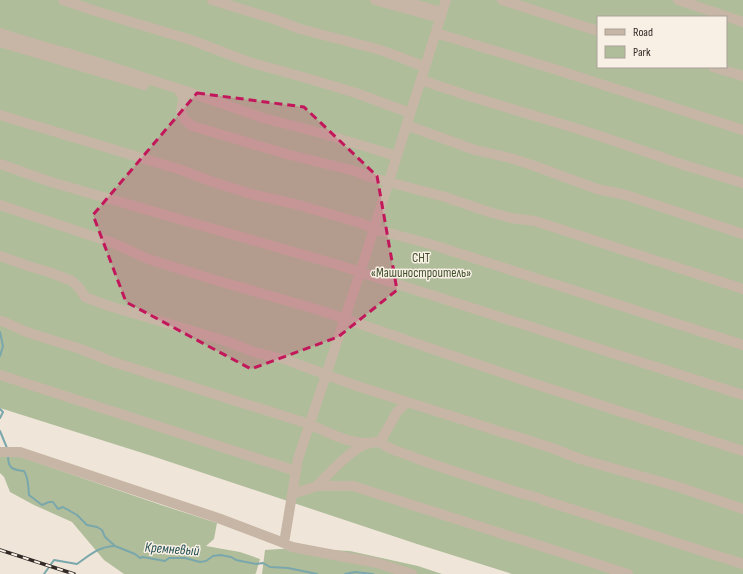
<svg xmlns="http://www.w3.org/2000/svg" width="743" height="574" font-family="'Sofia Sans Condensed',sans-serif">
<rect width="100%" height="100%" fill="#efe6d9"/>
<path fill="#b0bd9a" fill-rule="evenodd" d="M0 0H743V574H512L417 544 152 456 0 408ZM598 17H726V67H598Z
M0 456 21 457 161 505 217 523 214 539 206 546 240 552 260 559 256 573 255 574H124L104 560 72 522 34 505 10 492 4 477 0 473Z
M295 548 350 551 418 566 442 574H262L265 550Z"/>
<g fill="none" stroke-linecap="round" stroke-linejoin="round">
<path stroke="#7aa7ab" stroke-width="2" d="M0 332 3 346 0 356
M0 409 3 412 0 418
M0 431 7 448
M8 456C8 468 12 470 24 471 29 479 28 486 29 495L42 505 49 502H53L58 509 63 507 77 515 87 525 97 527 102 530 105 537 115 546 135 554 140 558 143 557 165 561 169 558H185L200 562 206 561 213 556 220 555 231 557 236 560 256 564 263 563 270 567 288 568 317 574
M44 574 54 560 77 564C90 555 98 547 114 546
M345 574 355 572 373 574"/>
<path stroke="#c7b6a6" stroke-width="10" d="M63 0 95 11 191 40 249 62 310 79 356 93 410 113
M212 0 274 19 300 29 377 49 397 56 425 67
M375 0 440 18
M400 0 441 12
M502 0 598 31
M678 0 743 22
M0 33C26 42 53 49 80 57 114 67 148 80 183 90V101L181 111 184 119 192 126 290 155 355 171 370 177 445 197 492 213 511 218 535 221 743 289
M436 33 551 68 743 130
M0 42 144 85
M713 67 743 76
M421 80 469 96 591 133 684 165 743 183
M180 93 183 90 263 118 321 133 396 156
M0 115 178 169 213 182 251 194 295 204 361 223 374 229 430 244 743 345
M406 125 475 150 510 158 532 165 597 189 626 195 743 234
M0 164 51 182 335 264 743 395
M0 205 113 243 148 259 215 280 319 310 529 382 743 451
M0 256 28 266 49 272 72 281 80 289 85 297 106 305 226 341 254 352 284 359 354 385 552 448 580 459 679 487 743 509
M2 321 29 333 78 348 110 361 309 424C327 432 349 444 369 443
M0 375 296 471
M380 442C389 450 401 452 413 457 447 470 482 480 517 492 525 495 536 496 543 500L743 564
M0 452H20L218 518 284 543
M317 486C328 474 354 446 370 443 373 442 377 442 380 442L397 412 407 402
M292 494 317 486H353L628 574
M412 574 377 563 292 547 284 543 298 459 360 273 446 0"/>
<g stroke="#332b27" stroke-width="3.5">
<path id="rail" d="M0 550 74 574"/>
</g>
<use href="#rail" stroke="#f8f0e5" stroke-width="2" stroke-dasharray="6" stroke-linecap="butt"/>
</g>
<path fill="#c2185b" fill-opacity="0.2" stroke="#c2185b" stroke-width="3" stroke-dasharray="8 5" stroke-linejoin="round" d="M197 93 304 107 377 176 397 290 338 337 251 369 126 302 93 215Z"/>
<g text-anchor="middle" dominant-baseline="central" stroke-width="3" stroke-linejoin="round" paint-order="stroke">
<g font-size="13" fill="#41502c" stroke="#f8f0e5">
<text x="421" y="258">СНТ<tspan x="421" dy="15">«Машиностроитель»</tspan></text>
</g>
<g font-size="14" font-style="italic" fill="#1f4d52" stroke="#f8f0e5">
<text transform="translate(172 549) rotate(4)">Кремневый</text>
</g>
</g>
<rect x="597" y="16" width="130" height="52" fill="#f8f0e5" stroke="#a9a199"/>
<rect x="605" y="29" width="20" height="6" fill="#c7b6a6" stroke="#a9a199"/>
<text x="633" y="36" font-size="12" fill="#332b27">Road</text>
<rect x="605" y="46" width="20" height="12" fill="#b0bd9a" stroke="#a9a199"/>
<text x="633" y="56" font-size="12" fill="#332b27">Park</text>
</svg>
